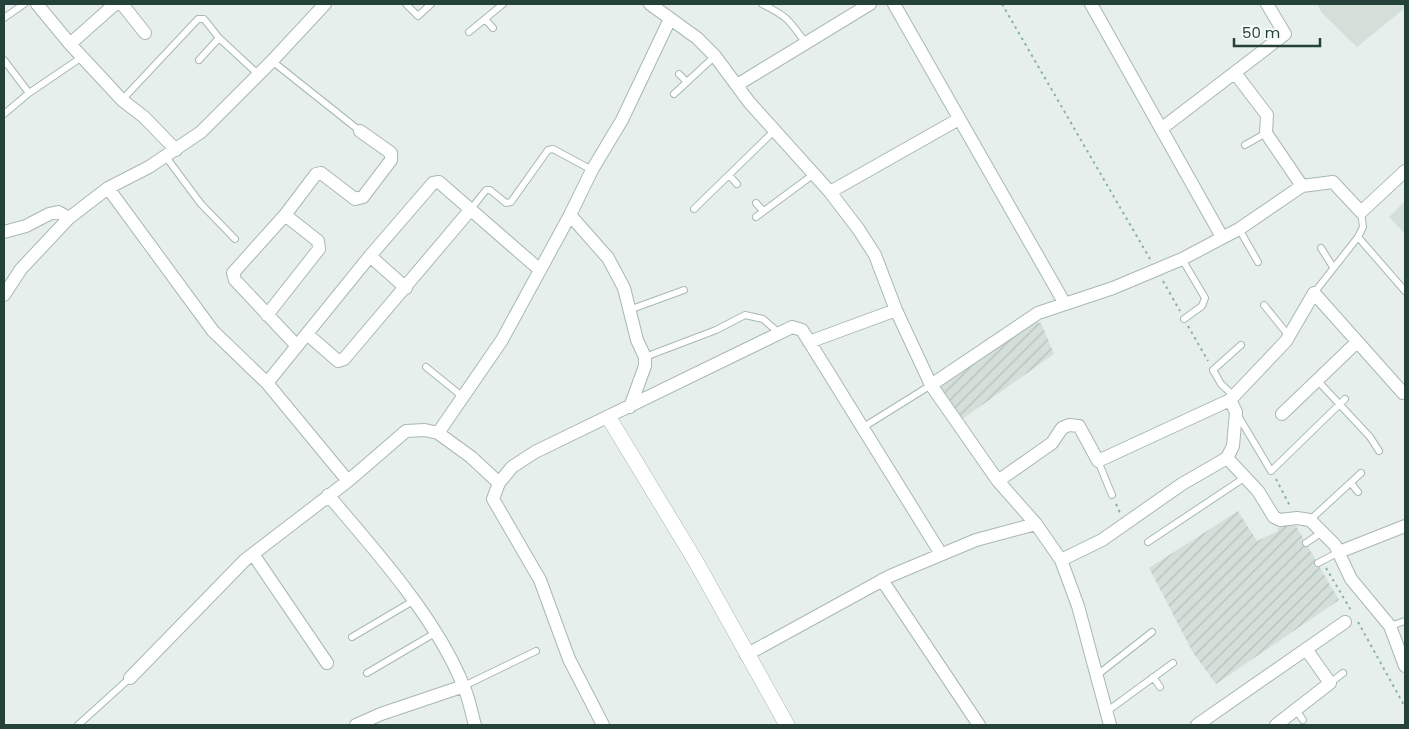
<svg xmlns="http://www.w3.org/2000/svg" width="1409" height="729" font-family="Poppins,sans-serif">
<defs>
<pattern id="industrial-furrows" width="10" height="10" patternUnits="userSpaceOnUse" patternTransform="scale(1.25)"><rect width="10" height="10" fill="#d4dfda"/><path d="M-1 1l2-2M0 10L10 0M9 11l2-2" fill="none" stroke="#b6c1bc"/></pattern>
</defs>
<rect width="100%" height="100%" fill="#e6efeb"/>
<path fill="#d4dfda" d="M1317 4H1403L1405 8 1357 47 1322 13Z
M1405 201V234L1389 217Z"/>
<path fill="url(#industrial-furrows)" d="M1036 322 1041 323 1054 354 961 420 940 390 941 384Z
M1238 511 1257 541 1278 531 1279 525 1296 526 1339 600 1216 684 1192 651 1149 568Z"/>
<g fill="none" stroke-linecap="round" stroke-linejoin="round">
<g stroke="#a8b8b2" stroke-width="8">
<path id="service" d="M406 4 418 16 431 4
M762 4C788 17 788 19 805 42
M4 18 24 4
M485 19 493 28
M469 32 503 4
M4 60 29 93
M199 60 219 38
M272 61 360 131
M679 74 687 82
M674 94 715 56
M122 100 198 19H204L219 38 259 75
M4 114 29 93 82 57
M1245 145 1266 133
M166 157 201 204 235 239
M729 175 737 184
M756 203 763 211
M471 209 486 190H490L506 203 511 202 548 150 553 149 592 170
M694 209 774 131
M756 217 814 174
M1239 229 1258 262
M1358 237 1405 291
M1321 248 1333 267
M1182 259 1205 298 1202 306 1184 319
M1314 293 1358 237 1363 227 1361 212
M1264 305 1289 336
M629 310 684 290
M645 357 716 330 745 315 763 319 779 333
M426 367 463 397
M1317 380 1370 437 1379 451
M1234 396 1221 384 1213 370 1241 345
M1237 414 1271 471 1345 399
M862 428 931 385
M1098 461 1112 495
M1351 483 1358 492
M1310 520 1361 473
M1148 542 1244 478
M1306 543 1322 532
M1318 563 1339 552
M1390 626 1405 621
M352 637 413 601
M367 673 435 633
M1096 676 1152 632
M1153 677 1160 687
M1330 683 1343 673
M464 686 536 651
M1296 710 1303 720
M1106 712 1173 663
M78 725 130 678"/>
</g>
<g stroke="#a8b8b2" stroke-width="14">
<path id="minor" d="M37 4 70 44 122 100 144 117 176 150
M122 4 145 33
M650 4 697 38 715 56 749 102 830 192 859 230 875 255 896 310 931 385 998 481 1036 524 1061 560 1078 606 1110 725
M894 4 1065 304
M1091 4 1222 237
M70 44 115 4
M1235 73 1267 115 1266 133 1302 186
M737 85 870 4
M1161 129 1285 34 1267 4
M108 188 213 331 267 383 348 481
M830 192 959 119
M285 215 316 174 321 173 355 199 363 197 391 160V153L360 131
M570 215 608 258 624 288 637 340 645 357V366L630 407
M4 232 26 226 49 214 58 212 69 218
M370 256 406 288
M4 295 21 269 69 218 108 188 149 167 201 132 272 61 325 4
M267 315 319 249 318 241 285 215 233 273 235 280 297 346
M307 334 338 361 344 359 471 209
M809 342 896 310
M267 383 370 256 433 183 439 182 540 270
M931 385 1038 313 1113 288 1182 259 1239 229 1302 186 1333 182 1361 212 1405 171
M1282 414 1357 342
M438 433 502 340 570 215 592 170 622 120 670 19
M1227 458 1258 491 1274 517 1280 520 1297 518 1310 520 1335 545 1351 579 1390 626 1405 666
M998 481 1052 443 1062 428 1069 425 1079 426 1098 461 1230 400 1286 341 1314 293 1403 393
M328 495C374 549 437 619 463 685 469 697 471 712 475 725
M1339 552 1405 526
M253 554 327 663
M1061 560 1102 540 1182 484 1227 458 1233 446 1236 412 1230 400
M882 580 979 725
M746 655 890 576 976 540 1036 524
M130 678 245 560 348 481 406 431 425 430 438 433 471 457 499 483
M356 725 381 714 464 686
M603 725 569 659 540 580 493 499 499 483 512 467 535 452 792 327 802 330 941 554
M1197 725 1345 622
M1276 725 1330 683 1306 649"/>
</g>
<g stroke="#a8b8b2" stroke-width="16">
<path id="tertiary" d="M609 418 695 560 787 725"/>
</g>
<path stroke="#86b3a5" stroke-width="2" stroke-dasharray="2.5 4" stroke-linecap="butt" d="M1002 4 1150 259
M1163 281 1180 311
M1188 326 1208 361
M1276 479 1291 508
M1116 504 1120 513
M1326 568 1352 612
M1358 622 1405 707"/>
<use href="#service" stroke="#fff" stroke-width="6"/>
<use href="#minor" stroke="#fff" stroke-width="12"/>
<use href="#tertiary" stroke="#fff" stroke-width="15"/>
</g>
<rect width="1409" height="729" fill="none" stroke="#24423a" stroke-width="10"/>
<path d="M1234 38v8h86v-8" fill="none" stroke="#24423a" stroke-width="2.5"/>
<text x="1242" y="38" font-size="15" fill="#24423a" stroke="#f7fbf9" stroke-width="4" paint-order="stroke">50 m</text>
</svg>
